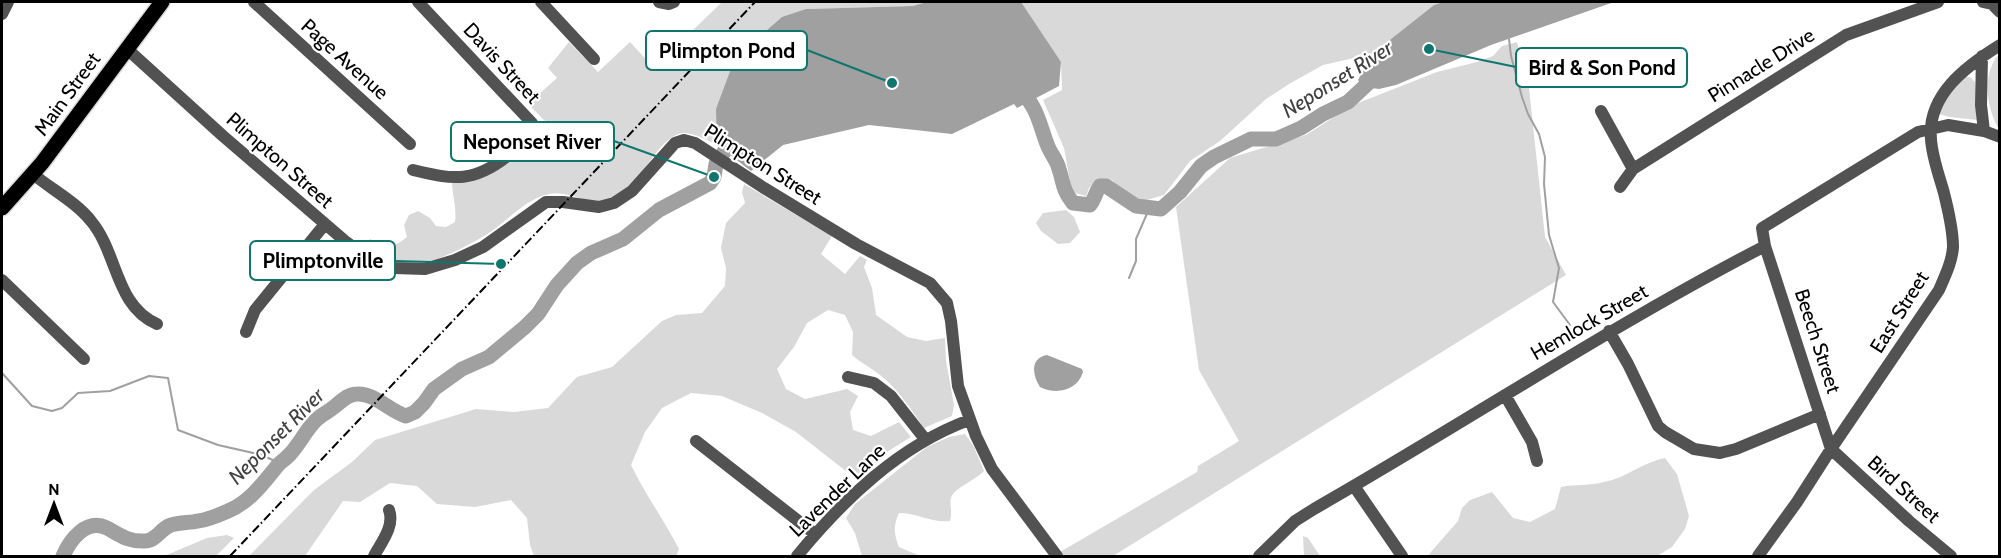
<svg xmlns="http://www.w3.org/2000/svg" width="2001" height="558" font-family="Cabin,sans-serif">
<rect width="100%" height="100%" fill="#fff"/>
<path fill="#d9d9d9" d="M722 2H927L914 6 806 9 718 136 717 145C707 140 695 133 683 133 661 134 641 181 624 194 620 196 615 198 611 200 592 208 569 189 549 194 526 199 510 218 492 231 482 238 471 243 460 249 422 268 400 271 362 248L370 239C388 248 390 250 407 237L404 225 409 215 418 211 430 218 436 226 446 227 455 222C457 208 452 195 452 181 497 180 520 157 549 125L528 104 557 78 548 68 569 42 598 72 630 42 654 68Z
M1018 2H1443L1434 5 1372 54 1323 65 1289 84 1266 99 1220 141 1190 161 1164 195 1143 201 1123 192 1112 180 1098 179 1089 188 1086 196 1072 192 1064 148 1043 100 1062 90 1061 62Z
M1517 42 1529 88 1545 237 1566 275 1113 556H1063L1060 552 1197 472 1198 466 1239 441 1199 370 1176 207 1230 158 1306 135 1353 105 1437 72 1477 62 1493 56 1502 46Z
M1999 54V129C1986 108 1982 73 1999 54Z
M1965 77H1970L1975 82 1977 120 1950 117 1939 114 1948 93Z
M744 184 832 236 821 254 845 274 860 256 867 260 864 267 872 288 876 315 907 337 926 341 945 338 946 361 954 405 952 416 924 428C911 409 898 389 880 375 870 367 861 363 852 355L853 332 845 315 828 310 807 323 794 347 777 369 786 389 805 399 847 389 858 396 850 412 853 430 871 436 899 422 911 437 874 460 856 479 796 432 762 413 722 396 691 393 662 408 645 432 631 465C645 494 664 520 679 549L676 556H534L530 545 527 518 511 500 475 507 437 504 417 486 390 483 360 502 343 501 305 556H249L314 490 352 462 375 440 476 409 514 412 548 408 577 377 612 367 662 321 676 315 702 313 725 286 726 268 721 248 726 223 745 203 742 192Z
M1066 210 1074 217 1080 232 1070 243 1058 244 1041 231 1036 223 1043 213Z
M965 434 974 447 984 471C977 479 953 489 951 498 949 505 953 510 950 521 932 523 917 513 899 513 893 525 894 535 899 547L920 556H862L855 533 846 518 855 504 927 447 949 437Z
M1665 458 1677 474 1689 516 1685 529 1672 547 1657 556H1429L1430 553 1458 521 1462 508 1470 500 1492 492 1513 518 1530 522 1555 509 1561 487C1575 484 1590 486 1604 482 1626 478 1643 462 1665 458Z
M227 535 234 538 216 556H164L207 538Z
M1303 536 1308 538 1320 556H1304Z"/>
<path fill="#a0a0a0" d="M927 2H1021L1061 62 1059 86 1017 108 1014 104 952 134 869 125 783 145 751 171 717 145 716 109 735 58 782 17 806 9 913 6Z
M1443 2H1614L1491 45 1396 85 1379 89 1363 87 1358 80 1372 54 1434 5Z
M1047 355 1082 369 1083 372C1077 391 1056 395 1040 387 1032 375 1030 358 1047 355Z"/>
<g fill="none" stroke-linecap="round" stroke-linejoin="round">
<path stroke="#a0a0a0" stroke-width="2" d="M1509 39 1511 56 1522 97 1528 114 1539 134 1545 157 1544 184 1549 235 1559 268 1553 302 1570 325
M1129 278 1136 261V239L1149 209
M2 373 32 406 52 411 62 408 78 393 110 391 149 376 168 378 178 430 218 445 262 455 279 463"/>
<path stroke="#a0a0a0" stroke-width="15" d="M1018 87C1037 107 1038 119 1047 144 1050 153 1057 160 1059 169 1064 184 1062 189 1073 203L1090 205C1095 199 1095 193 1100 186H1106L1136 206 1161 209 1180 192 1201 166 1214 157 1251 139H1276L1301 128 1323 114 1348 102 1378 74
M63 556C70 540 86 518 107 528 120 535 128 542 145 541 156 541 161 528 171 525 180 522 189 523 198 521 208 520 219 515 228 511 250 502 264 482 278 465 282 461 287 458 291 453 300 443 306 430 316 420 321 415 328 412 334 407 341 402 347 394 357 394 375 393 389 411 406 416L415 412 424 403 434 389 462 369 489 357 525 327 538 314 557 285 577 263 591 253 623 239 659 210 710 183 714 177 716 164 736 134"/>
<g stroke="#dbdbdb" stroke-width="18">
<path id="major" d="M2 208 42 163 162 2"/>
</g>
<path stroke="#525252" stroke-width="12" d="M254 2 410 144
M541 2 594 59
M659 2 669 4 674 2
M1983 2 1992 4 2000 12
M2 14 8 2
M126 48 223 136 345 241 371 260 394 268 425 269 455 260 483 247 546 202H563L599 207 614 203 632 191 675 143 684 140 695 143 764 188 856 244 930 283 947 303 951 321 958 386 976 436 992 469 1057 556
M1982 56 1981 105 1984 131
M1601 111 1633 169
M413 170C454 180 474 183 509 155 518 147 528 139 534 128L532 123 418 2
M33 174C51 189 76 202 91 221 118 253 115 306 157 324
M1620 187 1633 169 1846 35 1938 2
M2 280 84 359
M1609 331 1628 364 1658 426 1665 432 1694 449 1720 453 1736 449 1820 414
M246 332 255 310 325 224
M848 377 874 383 891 396 925 439
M1505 395 1532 442 1537 461
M696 441 815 534
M1354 486 1402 556
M374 556C381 543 395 526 389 510
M797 556C844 499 899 446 969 420
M1259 556 1295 521 1314 509C1465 423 1610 326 1765 246
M1758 556 1797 502 1831 449 1939 290C1945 276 1952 262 1953 247 1953 228 1948 210 1944 193 1939 175 1932 157 1931 139 1927 95 1966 66 2000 45
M1951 556 1909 521 1831 449 1765 246 1762 228 1918 132 1948 125 1984 131 2000 137"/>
<use href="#major" stroke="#000" stroke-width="15"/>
<path stroke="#000" stroke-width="2" stroke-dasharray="9 3 1.5 3" stroke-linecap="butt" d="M230 556 755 2"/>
</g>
<g text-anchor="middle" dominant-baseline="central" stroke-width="4.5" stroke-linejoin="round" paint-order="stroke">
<g font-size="20" fill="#000" stroke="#fff">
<text transform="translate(345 59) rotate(42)">Page Avenue</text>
<text transform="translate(502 63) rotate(47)">Davis Street</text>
<text transform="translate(1761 65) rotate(-32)">Pinnacle Drive</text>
<text transform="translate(67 94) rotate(-54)">Main Street</text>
<text transform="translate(280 160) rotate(41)">Plimpton Street</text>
<text transform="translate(763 164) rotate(32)">Plimpton Street</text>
<text transform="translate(1899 312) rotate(-58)">East Street</text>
<text transform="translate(1589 322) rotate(-30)">Hemlock Street</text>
<text transform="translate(1818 341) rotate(72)">Beech Street</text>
<text transform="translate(1904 489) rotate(42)">Bird Street</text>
<text transform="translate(837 490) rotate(-44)">Lavender Lane</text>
</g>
<g font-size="21" font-style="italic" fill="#414141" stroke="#fff">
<text transform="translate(1337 79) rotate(-32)">Neponset River</text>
<text transform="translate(276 436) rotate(-45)">Neponset River</text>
</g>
</g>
<path fill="none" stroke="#0f766e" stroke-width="2" d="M892 83L807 50M1429 49L1516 67M714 177L614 141M501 264L395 261"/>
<g fill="#0f766e" stroke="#fff" stroke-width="2">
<circle cx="892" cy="83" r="6"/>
<circle cx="1429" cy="49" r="6"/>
<circle cx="714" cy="177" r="6"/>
<circle cx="501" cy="264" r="6"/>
</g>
<g fill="#fff" stroke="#0f766e" stroke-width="2">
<rect x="646" y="31" width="161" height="39" rx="6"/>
<rect x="1516" y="48" width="171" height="39" rx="6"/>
<rect x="451" y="122" width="163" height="39" rx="6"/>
<rect x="250" y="241" width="145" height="39" rx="6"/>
</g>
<g font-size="21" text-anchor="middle" font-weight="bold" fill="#000">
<text x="727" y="58">Plimpton Pond</text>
<text x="1602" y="75">Bird &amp; Son Pond</text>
<text x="532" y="149">Neponset River</text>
<text x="323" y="268">Plimptonville</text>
</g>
<rect width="2001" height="558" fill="none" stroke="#000000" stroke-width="6"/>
<g transform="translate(54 504)" stroke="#ffffff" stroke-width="4.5" paint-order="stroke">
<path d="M0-4.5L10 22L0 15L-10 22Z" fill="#000000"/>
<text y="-9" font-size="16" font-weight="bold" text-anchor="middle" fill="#000000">N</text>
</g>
</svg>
